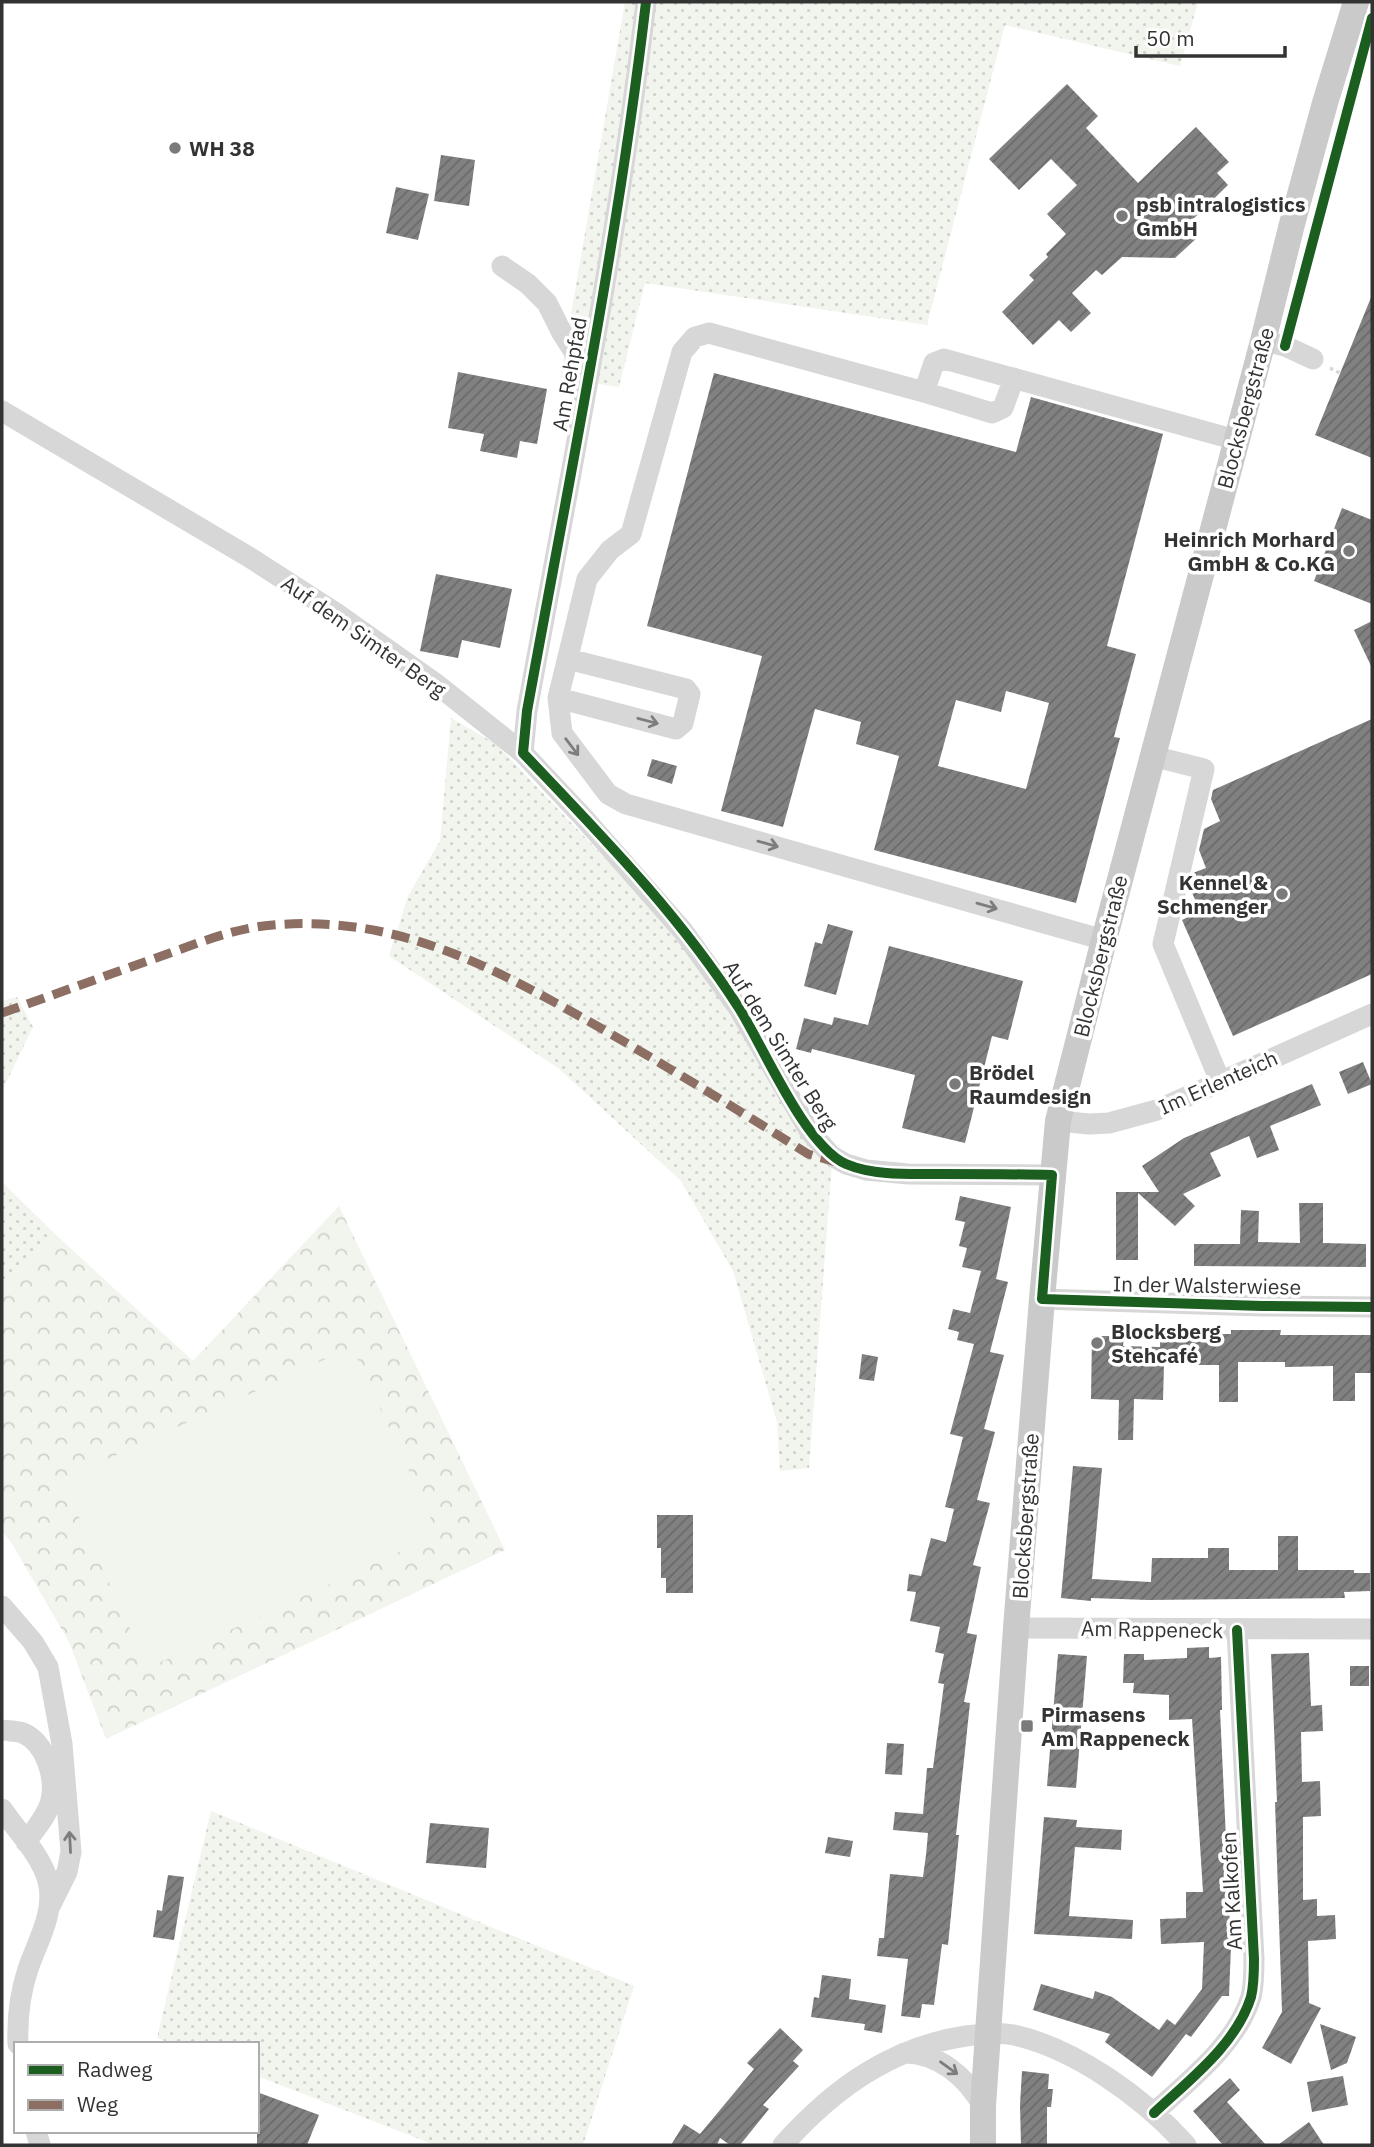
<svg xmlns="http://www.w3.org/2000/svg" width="1374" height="2147" font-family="'IBM Plex Sans',sans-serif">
<defs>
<pattern id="grass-dots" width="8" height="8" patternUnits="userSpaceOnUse" patternTransform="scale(1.75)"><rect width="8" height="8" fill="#f1f5ed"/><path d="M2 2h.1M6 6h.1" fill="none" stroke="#cfd2cc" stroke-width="1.8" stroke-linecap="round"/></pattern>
<pattern id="park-crowns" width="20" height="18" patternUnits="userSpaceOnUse" patternTransform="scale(1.75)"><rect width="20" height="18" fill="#f1f5ed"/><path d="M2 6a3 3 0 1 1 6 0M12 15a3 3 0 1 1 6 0" fill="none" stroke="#cfd2cc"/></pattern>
<pattern id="building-hatch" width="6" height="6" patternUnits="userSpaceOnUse" patternTransform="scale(1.75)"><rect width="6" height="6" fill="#818181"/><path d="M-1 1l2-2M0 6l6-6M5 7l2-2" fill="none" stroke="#6a6a6a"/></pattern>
</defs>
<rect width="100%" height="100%" fill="#fff"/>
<path fill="url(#grass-dots)" d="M625 2H1198L1180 66 1005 25 927 325 645 283 619 387 560 378Z
M451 718 496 744 640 895 720 992 833 1149 809 1468 780 1471 777 1422 733 1271 681 1181 558 1068 389 956 408 896 440 841Z
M17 997 33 1027 2 1091V1001Z
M2 1182 55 1234 2 1288Z
M211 1811 634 1986 583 2145H435L257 2076V2044H173L157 2038Z"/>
<path fill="url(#park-crowns)" d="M339 1206 505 1550 106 1739 69 1642 11 1542 2 1531V1288L55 1234 193 1361Z"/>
<path fill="#f1f5ed" d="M352 1347 438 1534 148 1668 62 1480Z"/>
<path fill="url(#building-hatch)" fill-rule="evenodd" d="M1067 84 1098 116 1086 128 1138 183 1196 127 1229 162 1217 173 1228 185 1187 225 1198 237 1175 258 1122 257 1102 275 1096 270 1072 293 1091 313 1071 332 1059 320 1033 345 1002 312 1034 280 1029 275 1048 257 1046 254 1066 234 1047 214 1077 185 1051 159 1019 190 989 159Z
M441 155 475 160 469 206 434 201Z
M396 187 429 194 418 240 386 233Z
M1372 295V458L1315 435Z
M458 372 547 389 537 444 520 441 517 458 480 451 484 434 448 428Z
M714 373 1016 452 1031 397 1163 434 1107 646 1136 654 1114 737 1120 738 1076 903 874 850 899 756 856 744 861 722 815 709 783 827 721 811 762 656 647 626ZM1006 691 1049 703 1026 789 938 766 956 700 1001 712Z
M1342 508 1372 520V604L1314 581Z
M436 574 512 589 500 648 462 640 458 658 420 651Z
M1372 621V668L1354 630Z
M1372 719V974L1233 1036 1182 920 1200 911 1190 888 1193 873 1206 868 1199 850 1204 829 1220 821 1211 799 1213 790Z
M652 759 677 766 672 784 647 776Z
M828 924 853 931 836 995 804 986 815 942 822 944Z
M889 946 1023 981 1008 1040 992 1036 965 1143 902 1128 915 1075 812 1049 811 1053 796 1049 804 1018 832 1025 834 1017 868 1025Z
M1363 1062 1372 1084 1348 1094 1339 1072Z
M1312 1084 1321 1105 1270 1126 1279 1150 1257 1158 1249 1136 1210 1153 1221 1176 1183 1194 1195 1206 1175 1226 1138 1193V1260H1116V1192H1159L1142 1166 1184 1138Z
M960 1196 1011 1207 996 1279 1008 1282 990 1352 1004 1355 984 1429 995 1432 977 1500 990 1503 973 1565 981 1567 967 1633 977 1635 964 1702 970 1703 956 1835H959L948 1945 942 1944 934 2005 922 2004 920 2018 901 2016 908 1959 877 1956 879 1938H884L890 1874 923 1877 926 1855 928 1833 893 1830 895 1812 923 1814 927 1768H933L944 1684 938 1683 944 1654 935 1652 940 1627 910 1621 916 1592 907 1591 909 1574 921 1576 931 1538 946 1542 954 1509 945 1507 963 1437 950 1434 974 1344 957 1340 959 1332 948 1329 953 1309 970 1313 981 1271 962 1267 967 1248 959 1246 965 1222 955 1220Z
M1299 1203H1323V1243L1366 1244V1267L1194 1266V1244H1240L1241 1210 1259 1211 1258 1242 1300 1243Z
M1231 1330H1281L1280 1335H1372V1373H1355V1401H1333V1366L1285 1367V1362H1238V1402H1219V1365H1164L1163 1400 1134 1399 1133 1440H1118L1119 1400 1091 1399 1092 1336H1124L1123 1346 1160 1347V1334H1231Z
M862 1354 878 1357 874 1381 859 1379Z
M1073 1466 1102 1468 1092 1579 1151 1582 1152 1558H1208V1548H1229V1570H1278V1536H1298V1570H1354V1573H1370V1591L1344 1592 1345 1598 1148 1600 1091 1598V1601L1061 1598Z
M657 1515H693V1593H666V1578H661V1548H657Z
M1209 1647V1658L1221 1657 1222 1710H1220L1231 1946 1229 1996H1222L1191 2037 1186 2034 1152 2077 1105 2042 1110 2034 1033 2010 1041 1984 1093 1999 1095 1991 1112 1997 1159 2030 1167 2019 1175 2025 1202 1989 1204 1942 1161 1944 1160 1919 1186 1918V1892H1203L1192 1719 1169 1720V1695L1133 1693 1134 1683H1123L1124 1654H1144V1660L1187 1658V1648Z
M1309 1653 1311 1706 1322 1705 1323 1731 1301 1732 1302 1782 1320 1781 1321 1816 1303 1817V1900L1317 1899V1916L1335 1915 1336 1939 1308 1941 1309 2003 1321 2008 1291 2064 1262 2048 1282 2012 1275 1802H1277L1271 1654Z
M1058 1654 1087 1656 1076 1788 1047 1786Z
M1350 1666H1369V1686H1350Z
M887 1743 904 1744 902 1775 885 1774Z
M1044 1817 1077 1820 1076 1827 1122 1830 1121 1850 1075 1847 1069 1916 1133 1920 1132 1939 1034 1934Z
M430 1823 489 1828 486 1868 426 1863Z
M828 1837 853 1841 850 1857 825 1853Z
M168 1875 184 1877 174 1940 153 1937 157 1910 162 1911Z
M822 1975 851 1979 849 1999 886 2005 882 2033 864 2030 865 2024 811 2017 814 1997 819 1998Z
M1320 2024 1356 2037 1347 2063 1331 2070Z
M780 2028 803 2050 793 2061 799 2066 763 2105 769 2109 740 2145H730L720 2138 717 2145H671L684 2124 700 2134 754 2069 747 2063Z
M1022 2071 1049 2074 1048 2089H1053L1051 2107H1047V2145H1021L1020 2105Z
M1343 2076 1348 2105 1312 2112 1307 2082Z
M1230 2078 1240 2090 1227 2102 1266 2145H1223L1193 2111Z
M257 2092 319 2115 307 2145H257Z
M1309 2122 1324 2145H1278Z"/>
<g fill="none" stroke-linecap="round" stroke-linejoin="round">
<path stroke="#d6d6d6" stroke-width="3.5" stroke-dasharray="3.5 3.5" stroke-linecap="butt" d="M1330 368 1340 373"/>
<path stroke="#d7d7d7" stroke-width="21" d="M502 266 528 284 547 303 562 333 588 374
M1263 341 1285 346 1313 359
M924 392 992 413 1003 408 1014 378
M2 411 249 557 336 613 435 683 523 753 583 817 683 931 739 1009 810 1132 832 1156 846 1164 866 1170 908 1174 1052 1175
M558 698 676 729 683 723 690 694 686 689 568 659
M523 753 527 711C570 475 618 240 646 2
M1152 756 1204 769 1163 944 1220 1081
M1104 940 626 804 608 794 562 733 558 698 587 579 610 550 631 534 682 352 695 337 709 333 924 392 934 363 944 359 1236 440
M1058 1121 1089 1124 1109 1123 1157 1110 1372 1014
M1042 1299 1262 1306 1372 1307
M2 1606 33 1642 48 1667 62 1744 71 1852 67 1872 50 1906
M1016 1628 1372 1629
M2 1730C8 1731 17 1731 23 1733 46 1743 56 1778 51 1800 48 1815 35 1829 26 1842
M2 1809C17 1831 41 1855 48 1881 56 1912 37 1942 28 1969 20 1993 17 2019 18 2044
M904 2053C939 2053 966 2077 983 2106
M1154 2113C1189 2080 1236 2045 1251 1997 1254 1985 1254 1972 1254 1959L1237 1630
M36 2131 40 2145
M783 2145C833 2089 891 2047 966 2036 982 2034 998 2032 1014 2035 1076 2049 1144 2098 1186 2145"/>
<path stroke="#cacaca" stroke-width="26" d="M983 2145V2106L1016 1628 1042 1299 1058 1121 1104 940 1263 341 1292 224 1325 103 1356 2"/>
<path stroke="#8d6e63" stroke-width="9" stroke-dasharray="18 9" stroke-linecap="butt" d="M2 1013C53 995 105 976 156 958 194 945 232 928 273 925 400 914 498 970 604 1030 673 1070 740 1111 808 1154L836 1162"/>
<g stroke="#fff" stroke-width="15">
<path id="cycleway" d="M646 2C618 240 570 475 527 711L523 753C599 833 679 914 739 1008 764 1048 805 1146 846 1164 874 1176 910 1174 941 1174 978 1174 1015 1174 1052 1175L1042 1299 1262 1306 1372 1307
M1285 346 1372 18
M1154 2113C1189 2080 1236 2045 1251 1997 1254 1985 1254 1972 1254 1959L1237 1630"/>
</g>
<use href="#cycleway" stroke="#1b5e20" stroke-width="10"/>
</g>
<defs><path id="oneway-shaft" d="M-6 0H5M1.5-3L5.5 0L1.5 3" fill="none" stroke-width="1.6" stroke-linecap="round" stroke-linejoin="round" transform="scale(1.75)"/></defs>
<g stroke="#7d7d7d">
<use href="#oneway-shaft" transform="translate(648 721) rotate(15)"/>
<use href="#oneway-shaft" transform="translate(572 747) rotate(53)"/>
<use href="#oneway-shaft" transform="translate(768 844) rotate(16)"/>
<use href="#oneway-shaft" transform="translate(987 906) rotate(16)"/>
<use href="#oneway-shaft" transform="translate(70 1842) rotate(-93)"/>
<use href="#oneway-shaft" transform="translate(949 2068) rotate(36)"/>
</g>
<g fill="#7a7a7a" stroke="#fff" stroke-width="2.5">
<circle cx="175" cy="148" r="7"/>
<circle cx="1122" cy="216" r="7"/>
<circle cx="1349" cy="551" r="7"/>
<circle cx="1282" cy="894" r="7"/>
<circle cx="955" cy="1084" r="7"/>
<circle cx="1097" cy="1343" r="7"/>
<rect x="1020" y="1719" width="14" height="14" rx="3.5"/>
</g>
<g text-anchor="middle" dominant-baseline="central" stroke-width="7" stroke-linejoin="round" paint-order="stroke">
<g font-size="21" font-weight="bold" fill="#333" stroke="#fff" text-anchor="start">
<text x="189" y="148">WH 38</text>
<text x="1136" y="204">psb intralogistics<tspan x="1136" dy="24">GmbH</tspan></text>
<text x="1335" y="539" text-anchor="end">Heinrich Morhard<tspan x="1335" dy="24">GmbH &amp; Co.KG</tspan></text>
<text x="1268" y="882" text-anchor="end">Kennel &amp;<tspan x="1268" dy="24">Schmenger</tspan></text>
<text x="969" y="1072">Brödel<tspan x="969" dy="24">Raumdesign</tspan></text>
<text x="1111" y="1331">Blocksberg<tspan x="1111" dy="24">Stehcafé</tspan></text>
<text x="1041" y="1714">Pirmasens<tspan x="1041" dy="24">Am Rappeneck</tspan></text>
</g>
<g font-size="21" fill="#333" stroke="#fff">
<text transform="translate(569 374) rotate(-80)">Am Rehpfad</text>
<text transform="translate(1245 408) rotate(-75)">Blocksbergstraße</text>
<text transform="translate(364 636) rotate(35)">Auf dem Simter Berg</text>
<text transform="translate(1100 956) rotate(-76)">Blocksbergstraße</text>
<text transform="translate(781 1045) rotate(58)">Auf dem Simter Berg</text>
<text transform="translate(1218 1082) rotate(-24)">Im Erlenteich</text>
<text transform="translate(1207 1285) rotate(1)">In der Walsterwiese</text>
<text transform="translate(1025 1516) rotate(-86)">Blocksbergstraße</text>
<text transform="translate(1152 1629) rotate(1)">Am Rappeneck</text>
<text transform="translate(1231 1891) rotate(-93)">Am Kalkofen</text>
</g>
</g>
<rect width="1374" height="2147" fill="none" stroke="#333333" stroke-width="7"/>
<rect x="14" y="2042" width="245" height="91" fill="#ffffff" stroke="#adadad" stroke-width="2"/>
<rect x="28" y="2065" width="35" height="10" fill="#1b5e20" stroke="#adadad" stroke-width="2"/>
<text x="77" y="2077" font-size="21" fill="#333333">Radweg</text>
<rect x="28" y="2100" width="35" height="10" fill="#8d6e63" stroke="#adadad" stroke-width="2"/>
<text x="77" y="2112" font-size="21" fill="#333333">Weg</text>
<path d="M1136 46v10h149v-10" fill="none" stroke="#333333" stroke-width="3.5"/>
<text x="1146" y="46" font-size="21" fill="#333333" stroke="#ffffff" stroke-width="5" paint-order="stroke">50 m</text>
</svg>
